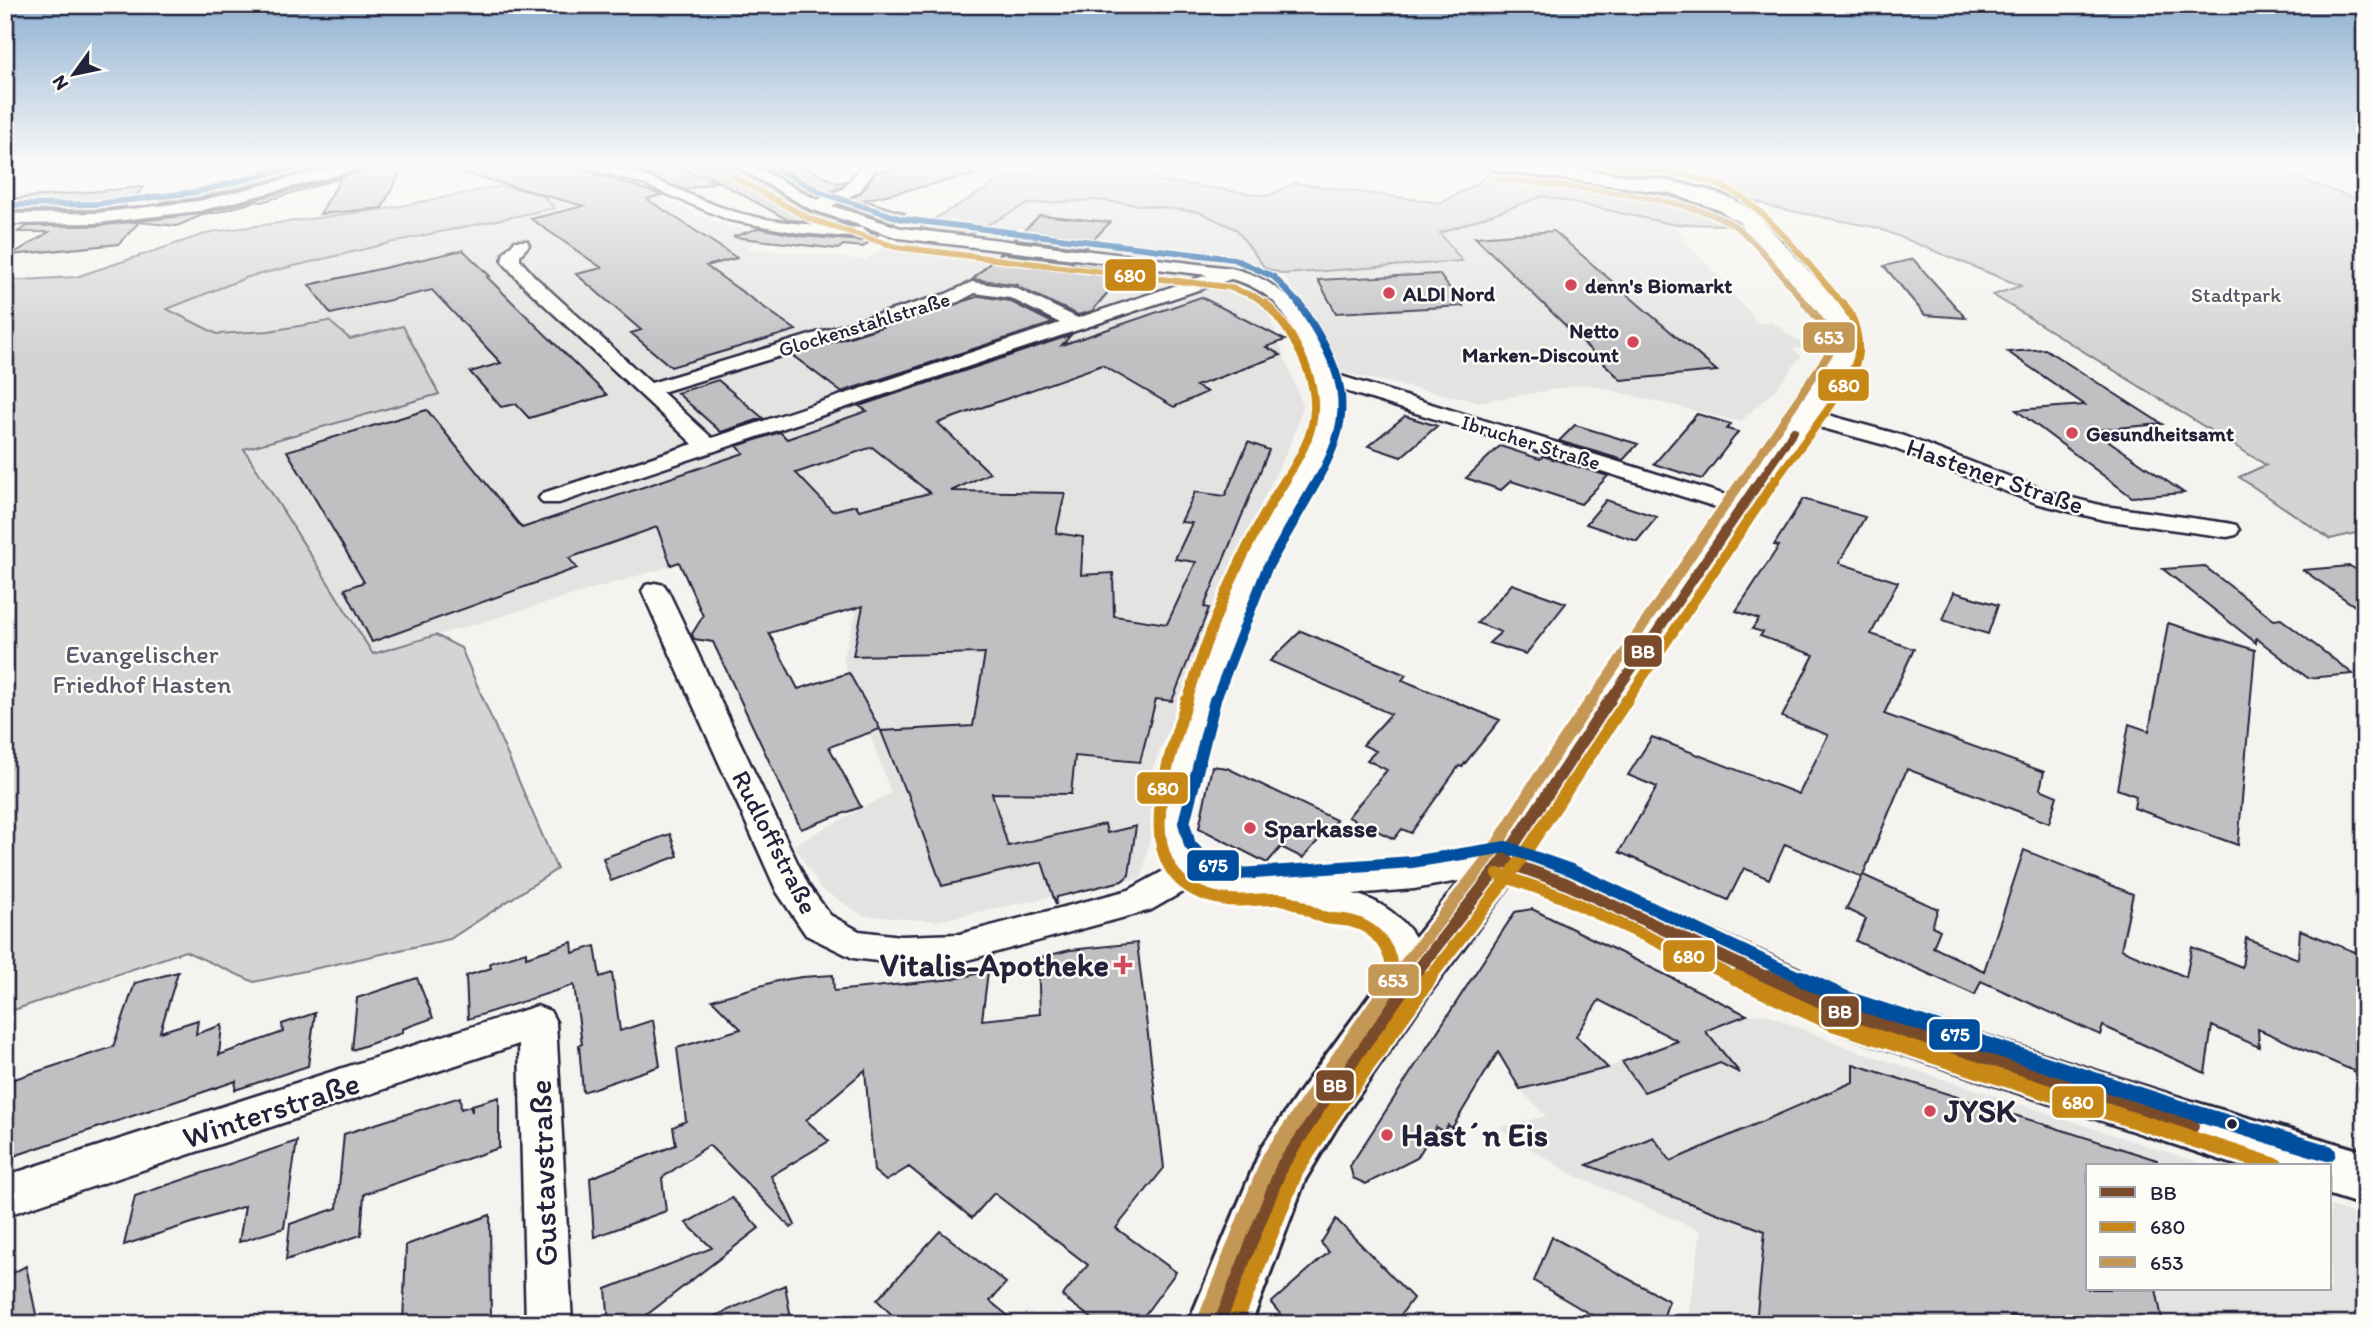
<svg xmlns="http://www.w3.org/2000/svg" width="2370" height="1329" font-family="Itim,sans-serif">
<rect width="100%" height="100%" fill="#f4f3ef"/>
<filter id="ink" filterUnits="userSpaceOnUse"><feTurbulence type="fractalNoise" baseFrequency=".0143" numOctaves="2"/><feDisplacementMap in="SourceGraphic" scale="14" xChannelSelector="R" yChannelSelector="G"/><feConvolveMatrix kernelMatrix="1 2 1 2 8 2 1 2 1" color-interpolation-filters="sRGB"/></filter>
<g filter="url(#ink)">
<path fill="#e4e3e2" d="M611 177 702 217 738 229 764 234 747 248 865 260 897 241 947 246 1027 204 1097 200 1199 212 1236 229 1265 268 1236 285 1266 307 1303 406 1292 441 1223 581 1182 702 1150 773 1152 827 1142 878 937 921 864 916 821 889 794 845 891 793 843 660 869 565 843 522 661 569 373 654 243 449 438 394 403 327 350 339 269 331 217 334 166 309 248 277 555 208 541 194Z
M1543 196 1671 224 1759 323 1772 322 1807 347 1793 349 1801 356 1777 388 1740 422 1586 384 1479 402 1340 372 1283 274 1461 261 1439 233Z
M1747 1015H1768L1851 1049 2209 1166H2088V1289H2330V1206L2365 1217V1324H1687L1701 1231 1569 1173 1499 1128 1546 1116 1520 1089 1606 1068Z"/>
<path fill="#d5d4d5" stroke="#7c7b88" stroke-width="2" d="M1047 165H1176L1154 180 1268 196 1294 183 1440 203 1480 182 1493 168 1661 194 1697 205 1730 225 1671 224 1543 196 1440 233 1462 261 1283 274 1265 268 1236 229 1199 212 1097 200 1027 204 966 236 919 228 998 182 1037 171Z
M1722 165H2261L2365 202V531L2330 539 2239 477 2266 465 1993 295 2021 286 1878 228 1771 207 1711 184Z
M502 186 541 194 555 208 407 239 248 277 167 309 217 334 269 331 329 321 350 339 403 326 439 394 244 449 373 654 436 635 461 648 557 869 450 939 254 982 185 951 5 1013V281L76 277 211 232 385 209Z"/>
<path fill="#c0bfc2" stroke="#22223b" stroke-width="2" fill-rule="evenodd" d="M282 165H333L199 198 160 203Z
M369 165H404L382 208 320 214 341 178 262 202 257 201 215 213H207L177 226 139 222 119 244 11 255 49 232H17L28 226H97L199 214 365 171Z
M464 165H582L586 171 662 195 647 199 737 258 706 266 796 330 671 367 631 333 641 330 576 274 602 268 531 219 584 206 463 173Z
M611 165H673L715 182 685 190 645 174Z
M689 165H732L809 211 849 224 788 220Z
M756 165H802L837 183 847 181 841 187 817 197Z
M903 165H971L973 175 864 200 905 213 893 223 839 205 861 193 875 173Z
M144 187 124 207 97 210 11 211 10 199Z
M1040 215 1110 222 1086 248 1015 239Z
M759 228 800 236 862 241 872 232 879 234 863 247 843 245 838 249 733 237Z
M1554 231 1637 303 1717 371 1621 380 1475 237Z
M463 250 490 276 487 277 607 395 529 418 516 404 501 407 470 372 501 363 432 290 331 314 309 285Z
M1000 253 1073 262 1071 264 1126 271 1092 311 1078 315 1016 286 1019 285 973 279Z
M1913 259 1966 318 1925 315 1884 266Z
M1439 274 1463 306 1336 313 1318 280Z
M980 296 1009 301 1053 323 841 392 792 355Z
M1201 297 1285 340 1266 347 1281 355 1196 386 1207 392 1174 407 1102 365 938 423 990 473 951 491 1065 493 1056 533 1083 537 1081 575 1113 573 1114 616 1167 624 1196 562 1175 559 1192 523 1181 522 1195 492 1225 496 1248 442 1269 450 1204 607 1209 608 1172 701 1156 699 1140 762 1075 756 1071 794 992 793 1008 846 1105 824 1107 833 1136 826 1129 875 1122 881 1057 897 1056 905 1042 862 942 886 907 791H905L881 731 973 726 985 653 853 656 863 606 769 633 798 689 849 673 880 729 829 747 861 807 801 829 713 642 694 639 692 634 703 616 679 562 671 565 657 527 569 558 577 568 372 642 345 589 364 582 287 451 427 410 522 528 744 453 737 446 780 432 787 439 867 411 859 406 1071 335 1062 345ZM872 447 930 493 859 510 856 505 832 511 796 473Z
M2045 349 2162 424 2093 430 2184 493 2132 497 2016 410 2085 405 2008 352Z
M718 380 763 418 721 432 677 393Z
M1697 414 1731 424 1727 429 1738 432 1702 479 1654 464Z
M1405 416 1437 426 1401 457 1368 446Z
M1575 425 1638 444 1623 460 1559 441Z
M1500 446 1540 459 1543 456 1608 476 1581 504 1511 481 1501 490 1466 478Z
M1803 499 1865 517 1839 563 1898 582 1871 634 1914 649 1884 714 2044 772 2040 789 2057 796 2049 823 1907 769 1863 875 1938 909 1932 926 1940 930 1933 947 1984 971 2024 850 2133 894 2121 949 2186 977 2192 947 2242 967 2246 938 2298 959 2300 930 2365 956V1076L2258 1029 2259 1047 2212 1026 2205 1073 2103 1026 2100 1035 1981 981 1975 995 1856 941 1866 919 1846 909 1862 877 1785 844 1769 879 1744 868 1728 900 1619 852 1657 787 1628 775 1652 737 1799 794 1828 735 1782 717 1814 655 1760 636 1763 632 1752 629 1759 619 1736 611 1779 546 1774 545Z
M1606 500 1657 517 1637 541 1586 524Z
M2204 566 2274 620 2281 619 2353 674 2308 678 2256 638V643L2163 569Z
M2350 566 2365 575V613L2303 570Z
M1512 584 1566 603 1526 654 1489 643 1501 632 1477 623Z
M1954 592 1998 605 1988 634 1943 620Z
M2168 623 2255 650 2238 845 2134 808 2136 796 2117 789 2129 724 2149 731Z
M1301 631 1406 675 1402 680 1500 720 1462 767 1459 766 1411 833 1402 829 1394 839 1348 817 1387 770 1367 760 1376 751 1363 745 1391 714 1270 661Z
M1212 766 1227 768 1336 820 1303 858 1281 847 1267 863 1199 828Z
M670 834 678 856 611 881 603 858Z
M1532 909 1747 1015 1705 1031 1740 1073 1720 1063 1644 1092 1622 1062 1678 1041 1599 1000 1576 1036 1608 1068 1520 1089 1498 1052 1452 1128 1448 1125 1443 1132 1436 1127 1417 1158 1366 1184 1353 1178 1350 1166 1515 912Z
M572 942 573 953 595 946 600 977 612 973 620 1031 653 1020 660 1066 583 1092 579 1045 582 1044 574 985 468 1019 466 976 491 968 490 963 526 952V957Z
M1137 943 1164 1168 1116 1228 1176 1272 1138 1324H1099L1062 1296 1088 1265 994 1193 972 1218 909 1167 886 1181 874 1171 865 1070 806 1120 829 1141 771 1176 795 1225 791 1228 709 1145 662 1178 666 1211 594 1237 590 1178 676 1145 673 1127 686 1121 677 1048 741 1029 712 1000 777 981 802 977 833 975 834 991 954 979 988 971 982 1020 1040 1014 1038 958 1070 950Z
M178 972 160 1032 198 1020 196 1034 222 1025 219 1055 283 1032 282 1024 315 1013 308 1066 235 1090 236 1081 5 1159V1082L113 1047 135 983Z
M417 978 433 1018 402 1029V1033L352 1050 357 998Z
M1853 1064 2157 1160 2156 1166H2088V1289H2156L2163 1324H2035L2011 1315 2010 1324H1756L1765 1231 1587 1165 1653 1137 1671 1161 1853 1082Z
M460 1097 461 1109 470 1106 472 1112V1105L499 1097V1148L364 1194 361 1235 286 1260 290 1224 337 1208 344 1134Z
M297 1141 284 1228 239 1242 245 1206 124 1245 135 1196Z
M732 1198 759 1228 635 1324H609L606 1289 712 1248 686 1223Z
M490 1215 491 1324H403L406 1245Z
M1336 1219 1413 1298 1394 1324H1289L1271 1303 1329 1252 1321 1243Z
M940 1231 1006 1283 990 1301 1018 1324H901L877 1300Z
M1552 1237 1669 1301 1661 1324H1607L1534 1281Z
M26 1266 38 1324H5V1277Z
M785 1285 792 1324H697Z"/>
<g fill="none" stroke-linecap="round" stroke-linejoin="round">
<g stroke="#22223b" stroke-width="5">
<path id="street" d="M5 165H21L5 172Z
M343 165H366L364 168 199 211 97 223 5 224V214L97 213 199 201Z
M585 165C641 165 686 198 739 213 778 224 822 225 862 228L870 233 862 238 800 233 729 220 643 184 587 168Z
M734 165H751L817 200 843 189 863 165H877L860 191 832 206 901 228 1231 268C1290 282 1311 320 1331 373L1748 502 1752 507 1748 512H1732L1336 388C1347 441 1306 484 1283 529 1246 601 1180 770 1190 848L1219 871 1256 874 1400 865 1503 849 1515 852 1520 861 1515 870 1503 873 1414 889 1353 894C1395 902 1442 950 1420 995L1407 999 1394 995 1389 984V958L1375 937 1361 925 1321 915 1285 898 1232 899 1191 887 1151 910 960 962 901 964 853 958 806 935 777 892 642 591 646 585 655 583 664 585 668 591 808 885 830 915 859 931 901 936 960 934 1129 890 1169 868C1159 855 1154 840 1155 824 1157 787 1171 750 1182 716 1203 653 1227 588 1258 529 1278 492 1308 460 1317 417 1323 386 1295 323 1273 301 1261 290 1247 283 1231 279L559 503H543L539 498 543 493 693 444 522 284 502 261 504 253 515 241H527L529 245 520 255V260L534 276 651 383 946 294 972 282 1015 288 1078 318 1207 275 899 238 810 209ZM975 293 1010 298 1060 323 712 438 662 392 958 302Z
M1808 406 1835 417 1901 435 2052 493 2104 506 2227 523 2236 525 2239 530 2236 535 2227 537 2104 520 2036 503 1885 445 1819 427 1797 412 1801 408Z
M537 1006 550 1011 556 1022 572 1324H526L519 1044 5 1216V1176Z"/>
</g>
<g stroke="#22223b" stroke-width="6">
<path id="secondary" d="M1490 165H1545L1670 181 1707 190 1735 200 1755 212 1844 310 1857 337 1858 356 1846 378 1771 485 1531 853 1581 870 1853 994 2191 1101 2365 1152V1206L2330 1195V1166H2239L1839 1033 1549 896 1512 882 1425 999 1338 1125 1305 1180 1251 1324H1188L1262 1147 1300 1091 1389 969 1487 849 1745 476 1819 376 1830 356 1831 337 1823 317 1739 222 1719 210 1670 193 1500 171 1493 169Z"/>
</g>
<use href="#street" fill="#fdfcf7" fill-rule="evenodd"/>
<use href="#secondary" fill="#fdfcf7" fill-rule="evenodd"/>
<g stroke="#fdfcf7" stroke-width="11">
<path id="bus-1-far3" d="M1760 481 1794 431"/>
</g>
<g stroke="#fdfcf7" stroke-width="15">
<path id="bus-1-far2" d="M1609 702 1761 479"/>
</g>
<g stroke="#fdfcf7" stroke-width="18">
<path id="bus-1-far1" d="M1503 861 1565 883 1772 980
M1410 980 1503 861 1610 700"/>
</g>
<g stroke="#fdfcf7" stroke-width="21">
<path id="bus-1" d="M1768 978 1839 1011 2191 1126
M1219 1324 1282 1166 1319 1108 1412 978"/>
</g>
<g stroke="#fdfcf7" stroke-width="9">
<path id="bus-2-far4" d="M1608 165C1650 170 1697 172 1735 193 1770 213 1815 273 1844 305
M734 177 810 219 896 247 1228 287 1254 296 1267 305"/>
</g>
<g stroke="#fdfcf7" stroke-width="11">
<path id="bus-2-far3" d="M1265 303C1291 328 1316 374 1314 410 1313 436 1298 460 1285 481
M1775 481C1793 455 1850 386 1857 359 1861 341 1855 318 1843 303"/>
</g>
<g stroke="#fdfcf7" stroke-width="15">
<path id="bus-2-far2" d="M1187 702C1211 622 1241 549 1286 479
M1626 702 1776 479"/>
</g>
<g stroke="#fdfcf7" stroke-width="18">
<path id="bus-2-far1" d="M1187 700C1169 762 1121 880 1221 899 1242 903 1260 898 1280 899 1297 900 1308 913 1323 917 1332 920 1341 919 1350 921 1379 928 1393 951 1393 980
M1498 874 1560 896 1740 980
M1428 980 1515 868 1627 700"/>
</g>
<g stroke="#fdfcf7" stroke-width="21">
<path id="bus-2" d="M1393 978V984
M1736 978 1835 1024 2276 1166
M1234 1324 1295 1172 1331 1116 1429 978"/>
</g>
<g stroke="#fdfcf7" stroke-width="9">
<path id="bus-3-far4" d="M1498 179C1552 185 1700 196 1739 229 1764 250 1785 280 1807 305"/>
</g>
<g stroke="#fdfcf7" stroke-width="11">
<path id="bus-3-far3" d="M1742 481 1830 352C1830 330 1819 319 1805 303"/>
</g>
<g stroke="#fdfcf7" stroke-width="15">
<path id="bus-3-far2" d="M1591 702 1743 479"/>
</g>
<g stroke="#fdfcf7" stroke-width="18">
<path id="bus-3-far1" d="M1393 980 1492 853 1532 788 1592 700"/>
</g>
<g stroke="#fdfcf7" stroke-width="21">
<path id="bus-3" d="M1206 1319 1270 1158 1395 978"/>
</g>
<g stroke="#fdfcf7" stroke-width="9">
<path id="bus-4-far4" d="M770 165 822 193 902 219 1234 259 1274 277 1300 305
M5 205 96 204 196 192 303 165"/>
</g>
<g stroke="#fdfcf7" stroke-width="11">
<path id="bus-4-far3" d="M1299 303C1342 370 1360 407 1317 481"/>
</g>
<g stroke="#fdfcf7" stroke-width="15">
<path id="bus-4-far2" d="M1215 702 1267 568 1318 479"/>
</g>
<g stroke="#fdfcf7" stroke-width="18">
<path id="bus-4-far1" d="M1215 700 1184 823 1190 845 1209 864 1239 874 1412 862 1506 847 1571 870 1805 980"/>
</g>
<g stroke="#fdfcf7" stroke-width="21">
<path id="bus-4" d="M1801 978 1844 998 2195 1113 2328 1153"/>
</g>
<use href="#bus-1-far3" stroke="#7a4b2a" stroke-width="8"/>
<use href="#bus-1-far2" stroke="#7a4b2a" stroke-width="10"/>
<use href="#bus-1-far1" stroke="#7a4b2a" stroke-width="12"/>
<use href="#bus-1" stroke="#7a4b2a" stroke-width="16"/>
<use href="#bus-2-far4" stroke="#c88817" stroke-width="6"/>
<use href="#bus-2-far3" stroke="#c88817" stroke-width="8"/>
<use href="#bus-2-far2" stroke="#c88817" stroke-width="10"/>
<use href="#bus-2-far1" stroke="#c88817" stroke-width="12"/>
<use href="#bus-2" stroke="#c88817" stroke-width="16"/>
<use href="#bus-3-far4" stroke="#c59755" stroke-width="6"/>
<use href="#bus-3-far3" stroke="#c59755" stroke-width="8"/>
<use href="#bus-3-far2" stroke="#c59755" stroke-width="10"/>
<use href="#bus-3-far1" stroke="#c59755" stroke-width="12"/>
<use href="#bus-3" stroke="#c59755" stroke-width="16"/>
<use href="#bus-4-far4" stroke="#004f9f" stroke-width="6"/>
<use href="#bus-4-far3" stroke="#004f9f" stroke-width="8"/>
<use href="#bus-4-far2" stroke="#004f9f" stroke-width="10"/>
<use href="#bus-4-far1" stroke="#004f9f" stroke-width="12"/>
<use href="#bus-4" stroke="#004f9f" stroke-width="16"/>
</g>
</g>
<linearGradient id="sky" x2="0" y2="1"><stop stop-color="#90b1d2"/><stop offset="0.47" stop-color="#fafaf8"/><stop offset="1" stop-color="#fafaf8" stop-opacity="0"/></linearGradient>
<rect width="2370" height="351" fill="url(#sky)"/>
<g fill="#d1495b" stroke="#fdfcf7" stroke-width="2.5">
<circle cx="1571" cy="285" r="7"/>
<circle cx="1389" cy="293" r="7"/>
<circle cx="1633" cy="342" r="7"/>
<circle cx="2072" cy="433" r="7"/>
<circle cx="1250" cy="828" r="7"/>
<path d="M1119.5 954.5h7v7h7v7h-7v7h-7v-7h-7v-7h7z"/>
<circle cx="1930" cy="1111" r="7"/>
<circle cx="1387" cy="1135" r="7"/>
</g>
<circle fill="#22223b" stroke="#fdfcf7" stroke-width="2.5" cx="2232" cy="1124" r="6"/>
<g text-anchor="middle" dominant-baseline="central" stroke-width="5" stroke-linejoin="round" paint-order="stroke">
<g font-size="21" font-weight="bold" fill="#22223b" stroke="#fdfcf7" text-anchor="start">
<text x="1585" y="285">denn's Biomarkt</text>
<text x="1403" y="293">ALDI Nord</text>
<text x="1619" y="330" text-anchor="end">Netto<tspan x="1619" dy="24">Marken-Discount</tspan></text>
<text x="2086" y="433">Gesundheitsamt</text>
</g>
<g font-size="21" fill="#585769" stroke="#fdfcf7">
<text x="2236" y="294">Stadtpark</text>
</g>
<g font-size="21" fill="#22223b" stroke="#fdfcf7">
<text transform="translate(864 324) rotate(-17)">Glockenstahlstraße</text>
<text transform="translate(1531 442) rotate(17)">Ibrucher Straße</text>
</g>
<g font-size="26" fill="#22223b" stroke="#fdfcf7">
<text transform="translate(1995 476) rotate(19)">Hastener Straße</text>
<text transform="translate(775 842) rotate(63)">Rudloffstraße</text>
</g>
<g font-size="26" fill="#585769" stroke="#fdfcf7">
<text x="142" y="654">Evangelischer<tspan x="142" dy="30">Friedhof Hasten</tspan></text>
</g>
<g font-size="26" font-weight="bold" fill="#22223b" stroke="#fdfcf7" text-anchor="start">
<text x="1264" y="828">Sparkasse</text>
</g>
<g font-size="32" font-weight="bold" fill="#22223b" stroke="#fdfcf7" text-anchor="start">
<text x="1109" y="965" text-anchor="end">Vitalis-Apotheke</text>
<text x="1944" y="1111">JYSK</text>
<text x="1401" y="1135">Hast´n Eis</text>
</g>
<g font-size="32" fill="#22223b" stroke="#fdfcf7">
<text transform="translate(271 1110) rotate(-18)">Winterstraße</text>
<text transform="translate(543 1173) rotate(-92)">Gustavstraße</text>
</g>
</g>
<g stroke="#fdfcf7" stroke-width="2.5">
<rect x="1104" y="258" width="53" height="34" rx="7" fill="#c88817"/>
<rect x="1802" y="321" width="54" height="33" rx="7" fill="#c59755"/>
<rect x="1817" y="368" width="53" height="34" rx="7" fill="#c88817"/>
<rect x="1623" y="634" width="40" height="34" rx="7" fill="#7a4b2a"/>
<rect x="1136" y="771" width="53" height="34" rx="7" fill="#c88817"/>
<rect x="1186" y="849" width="54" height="33" rx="7" fill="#004f9f"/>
<rect x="1662" y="939" width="54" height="34" rx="7" fill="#c88817"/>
<rect x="1367" y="963" width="53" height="34" rx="7" fill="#c59755"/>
<rect x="1820" y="995" width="40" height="33" rx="7" fill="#7a4b2a"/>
<rect x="1928" y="1018" width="53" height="33" rx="7" fill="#004f9f"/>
<rect x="1315" y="1069" width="40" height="33" rx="7" fill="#7a4b2a"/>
<rect x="2051" y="1085" width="54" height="34" rx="7" fill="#c88817"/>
</g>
<g font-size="19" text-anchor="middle" font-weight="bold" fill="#fff">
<text x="1130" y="282">680</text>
<text x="1829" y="344">653</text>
<text x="1844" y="392">680</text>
<text x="1643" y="658">BB</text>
<text x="1163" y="795">680</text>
<text x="1213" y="872">675</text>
<text x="1689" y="963">680</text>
<text x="1393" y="987">653</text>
<text x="1840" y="1018">BB</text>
<text x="1955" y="1041">675</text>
<text x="1335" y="1092">BB</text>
<text x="2078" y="1109">680</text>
</g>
<rect width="2370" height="1329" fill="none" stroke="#fdfcf7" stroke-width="28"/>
<rect x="14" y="14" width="2342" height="1301" fill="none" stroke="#22223b" stroke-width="2.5" filter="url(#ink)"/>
<rect x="2086" y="1164" width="245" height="126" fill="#fdfcf7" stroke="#a5a5ac" stroke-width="2"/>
<rect x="2100" y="1187" width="35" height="10" fill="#7a4b2a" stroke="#a5a5ac" stroke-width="2"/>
<text x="2150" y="1200" font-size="21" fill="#22223b">BB</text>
<rect x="2100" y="1222" width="35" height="10" fill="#c88817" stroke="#a5a5ac" stroke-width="2"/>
<text x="2150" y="1234" font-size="21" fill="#22223b">680</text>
<rect x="2100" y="1257" width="35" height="10" fill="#c59755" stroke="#a5a5ac" stroke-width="2"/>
<text x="2150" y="1270" font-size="21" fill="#22223b">653</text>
<g transform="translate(74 74) rotate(237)" stroke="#fdfcf7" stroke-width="5" paint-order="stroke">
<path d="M0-5L12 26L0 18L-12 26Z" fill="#22223b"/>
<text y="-10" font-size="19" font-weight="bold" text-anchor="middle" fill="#22223b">N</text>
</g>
</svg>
